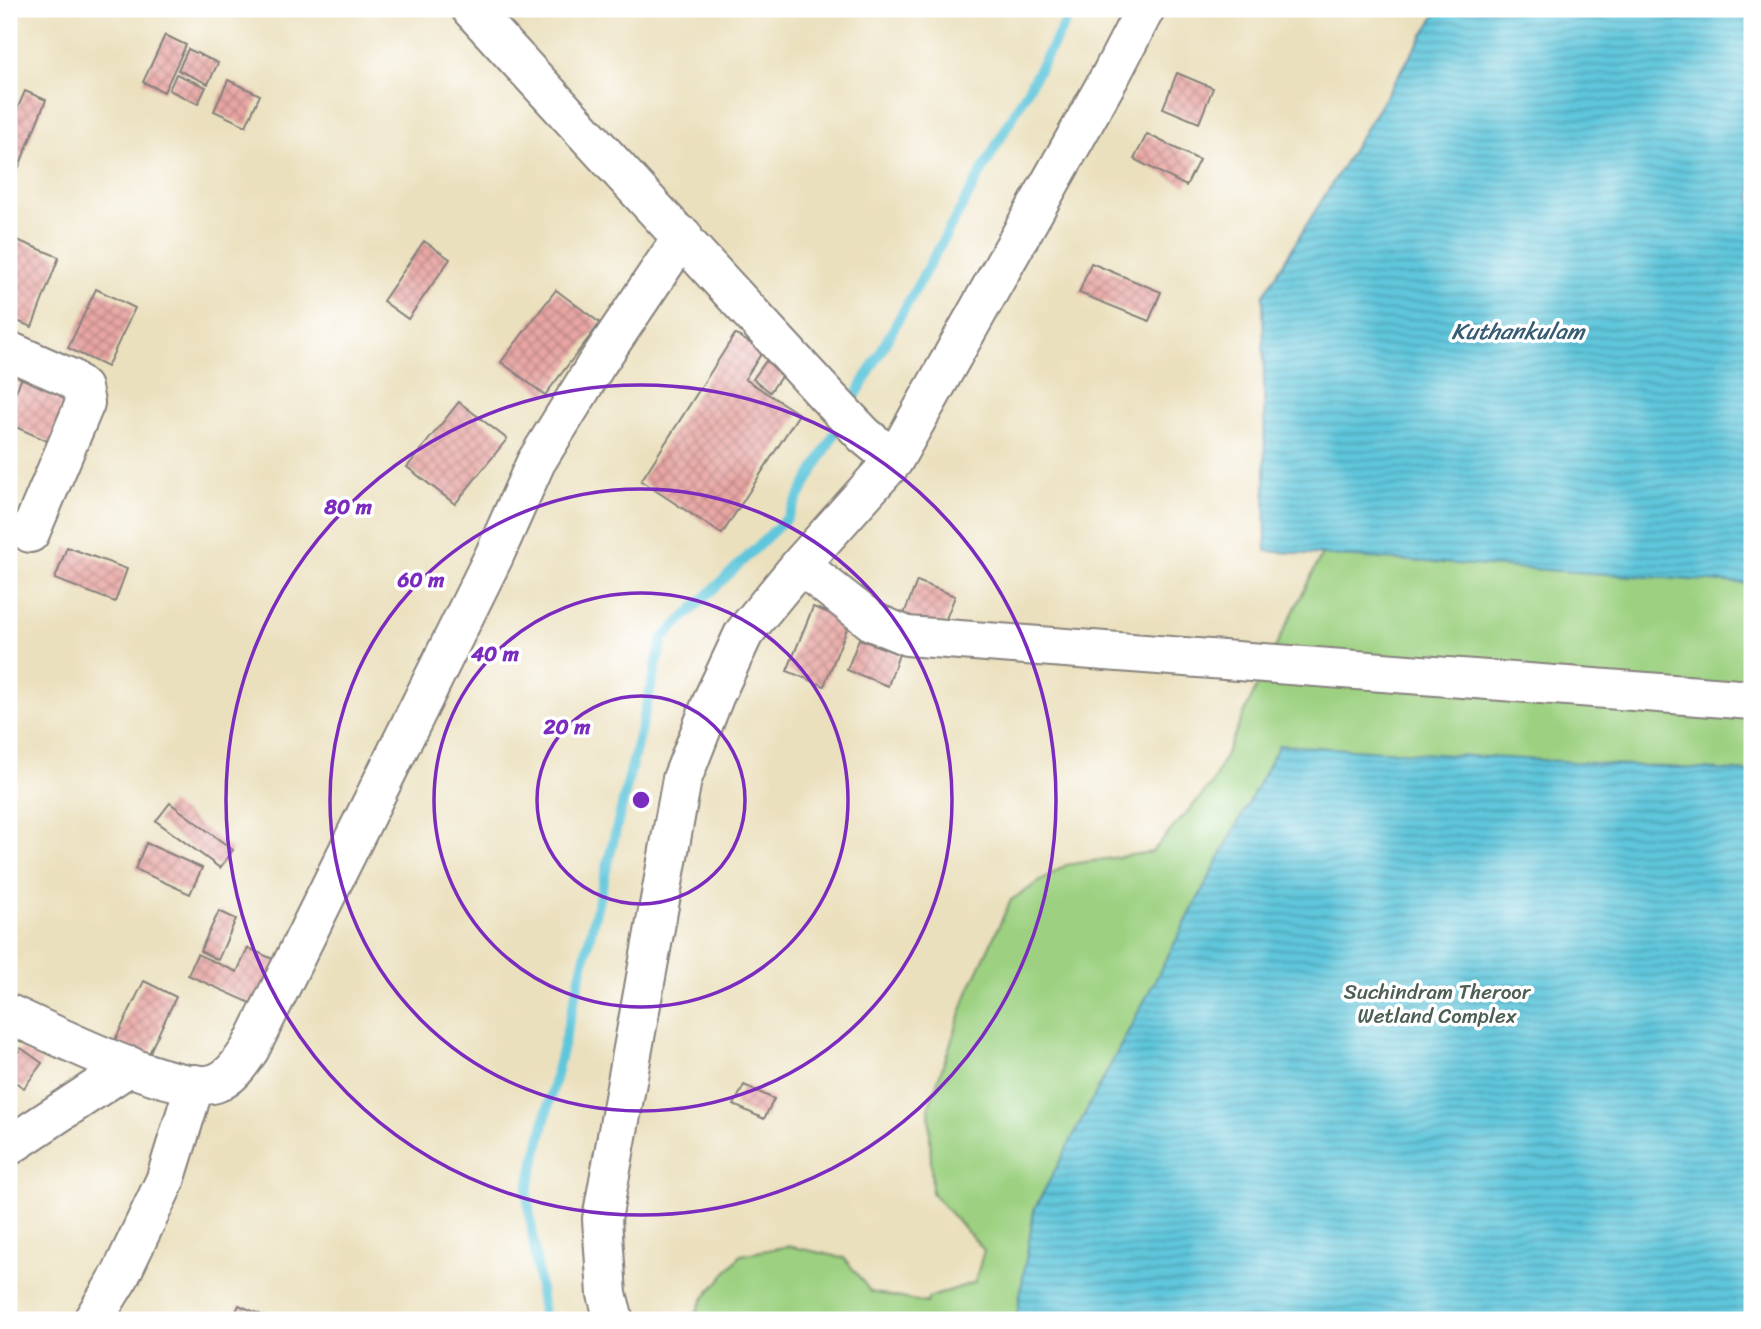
<svg xmlns="http://www.w3.org/2000/svg" width="1761" height="1329" font-family="Sriracha,sans-serif">
<defs>
<pattern id="water-rules" width="6" height="5" patternUnits="userSpaceOnUse" patternTransform="scale(1.75)"><rect width="6" height="5" fill="#5fc6db"/><path d="M0 2.5h6" fill="none" stroke="#4ea0b3"/></pattern>
<pattern id="building-cross-hatch" width="8" height="8" patternUnits="userSpaceOnUse" patternTransform="scale(1.75)"><rect width="8" height="8" fill="#e8a6a3"/><path d="M0 0l8 8M0 8l8-8" fill="none" stroke="#bc8786"/></pattern>
</defs>
<rect width="100%" height="100%" fill="#fff"/>
<filter id="ink" filterUnits="userSpaceOnUse"><feTurbulence type="fractalNoise" baseFrequency=".0143" numOctaves="2"/><feDisplacementMap in="SourceGraphic" scale="14" xChannelSelector="R" yChannelSelector="G"/><feConvolveMatrix kernelMatrix="1 2 1 2 8 2 1 2 1" color-interpolation-filters="sRGB"/></filter>
<filter id="wash" filterUnits="userSpaceOnUse"><feTurbulence type="fractalNoise" baseFrequency=".00686" numOctaves="4" result="noise"/><feDisplacementMap in="SourceGraphic" scale="28" xChannelSelector="R" yChannelSelector="G"/><feGaussianBlur stdDeviation="1.57" result="paint"/><feColorMatrix in="noise" values="0 0 0 0 0 0 0 0 0 0 0 0 0 0 0 0 0 1.4 0 .05"/><feComposite in="paint" operator="in"/></filter>
<g filter="url(#wash)">
<rect width="100%" height="100%" fill="#ebe0bd"/>
<path fill="#9dd181" stroke="#607a5e" stroke-width="2" d="M1752 9V1320H695V1316L703 1299 741 1255 789 1246 844 1258 871 1292 927 1303 928 1298 975 1282 984 1250 932 1193 929 1106 969 990 1011 900 1066 865 1152 852 1212 784 1267 664 1378 443Z"/>
<path fill="url(#water-rules)" stroke="#40748b" stroke-width="2" d="M1439 9H1752V584L1266 551 1263 296Z
M1279 745 1752 772V1320H1016L1034 1210Z"/>
<g fill="none" stroke-linecap="round" stroke-linejoin="round">
<path stroke="#5fc6db" stroke-width="10" d="M544 1320 527 1193 663 638 787 518 1073 9"/>
</g>
<g id="blocks">
<path fill="url(#building-cross-hatch)" d="M165 35 186 45 164 92 143 82Z
M188 49 218 63 208 84 178 70Z
M1177 73 1213 88 1199 123 1163 108Z
M176 74 206 87 198 104 169 90Z
M228 80 260 95 246 126 214 111Z
M25 91 46 100 9 191V112L15 114Z
M1147 134 1199 160 1186 186 1134 159Z
M12 238 59 257 32 327 9 318V247Z
M424 241 450 259 408 319 383 301Z
M1091 263 1161 292 1149 321 1079 293Z
M96 289 135 308 107 367 68 348Z
M556 290 600 323 545 395 501 362Z
M735 334 763 351 745 379 799 414 722 534 641 481Z
M766 361 783 374 770 392 753 379Z
M24 373 75 396 54 444 9 424V407Z
M459 402 507 439 455 504 407 467Z
M67 547 127 569 115 602 55 579Z
M917 581 955 596 940 634 902 619Z
M813 607 850 621 824 686 787 671Z
M859 639 899 654 888 686 847 670Z
M170 803 233 850 220 868 156 821Z
M146 843 202 868 190 894 135 869Z
M219 911 236 919 218 960 200 951Z
M248 948 284 964 264 1009 188 975 197 954 237 972Z
M144 981 176 997 146 1060 113 1044Z
M21 1048 42 1063 24 1088 9 1078V1064Z
M744 1085 774 1099 764 1119 734 1105Z
M239 1305 264 1316 262 1320H232Z"/>
</g>
</g>
<g filter="url(#ink)">
<use href="#blocks" fill-opacity="0" stroke="#86817c" stroke-width="2"/>
<g fill="none" stroke-linecap="round" stroke-linejoin="round">
<g stroke="#86817c" stroke-width="42">
<path id="minor" d="M471 9 826 395 864 435 894 460
M9 351 70 378 82 388 85 403 30 533
M800 565 873 622 907 636 1752 700
M9 1014C50 1032 176 1097 216 1083 232 1077 241 1062 250 1049L494 556 536 462 596 365 683 236
M9 1146 130 1066
M93 1320 120 1276 165 1181 195 1084
M614 1320 607 1294 602 1219 682 779 714 697 744 633 800 565 894 460 1112 73 1145 9"/>
</g>
<use href="#minor" stroke="#fff" stroke-width="38"/>
</g>
</g>
<g fill="none" stroke="#7b2cbf" stroke-width="3.5">
<circle cx="641" cy="800" r="104"/>
<circle cx="641" cy="800" r="207"/>
<circle cx="641" cy="800" r="311"/>
<circle cx="641" cy="800" r="415"/>
</g>
<g text-anchor="middle" dominant-baseline="central" stroke-width="7" stroke-linejoin="round" paint-order="stroke">
<g font-size="21" fill="#4d5f54" stroke="#fff">
<text x="1437" y="992">Suchindram Theroor<tspan x="1437" dy="24">Wetland Complex</tspan></text>
</g>
<g font-size="23" font-style="italic" fill="#375b73" stroke="#fff">
<text x="1518" y="331">Kuthankulam</text>
</g>
</g>
<circle cx="641" cy="800" r="10" fill="#7b2cbf" stroke="#fff" stroke-width="3.5"/>
<g font-size="21" text-anchor="middle" font-weight="bold" fill="#7b2cbf" stroke="#fff" stroke-width="7" stroke-linejoin="round" paint-order="stroke">
<text x="348" y="514">80 m</text>
<text x="421" y="587">60 m</text>
<text x="495" y="661">40 m</text>
<text x="567" y="734">20 m</text>
</g>
<rect width="1761" height="1329" fill="none" stroke="#fff" stroke-width="35"/>
</svg>
